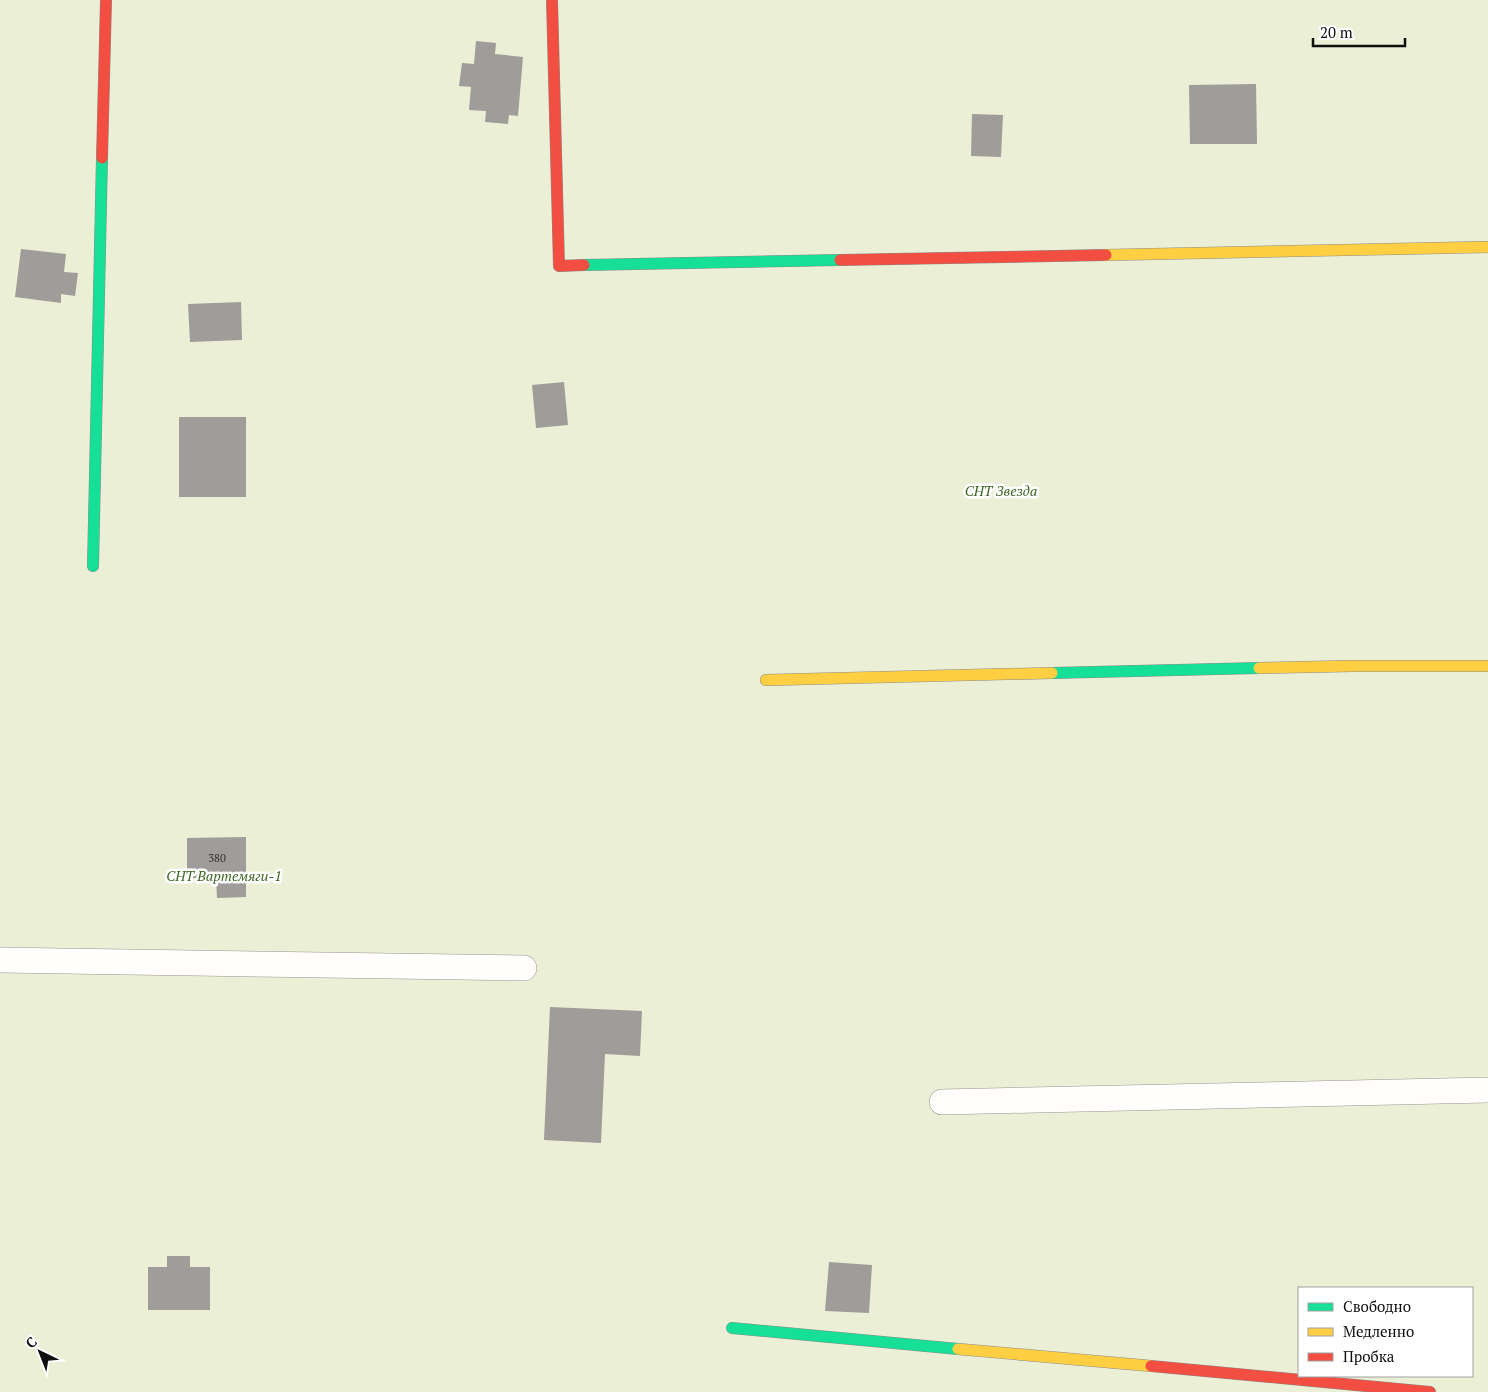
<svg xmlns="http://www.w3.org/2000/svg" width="1488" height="1392" font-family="'PT Serif',serif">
<rect width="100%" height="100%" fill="#fcf8f4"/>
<path fill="#eaefd5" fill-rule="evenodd" d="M0 0H1488V1392H0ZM1299 1288H1472V1376H1299Z"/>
<path fill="#9f9c99" d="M476 41 496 43 495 54 523 57 518 116 509 115 508 124 485 122 486 111 469 110 471 87 459 86 462 63 474 64Z
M1256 84 1257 144H1190L1189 85Z
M972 114 1003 115 1001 157 971 156Z
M21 249 66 254 64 272 78 273 75 296 61 294V303L15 297Z
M241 302 242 340 190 342 188 304Z
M564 382 568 425 536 428 532 385Z
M179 417H246V497H179Z
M246 837V897L217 898 216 878H187V838Z
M550 1007 642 1011 640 1056 605 1054 601 1143 544 1140Z
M167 1256H190V1267H210V1310H148V1267H167Z
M829 1262 872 1265 869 1313 825 1311Z"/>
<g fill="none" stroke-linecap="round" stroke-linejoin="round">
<g stroke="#969492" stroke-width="26">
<path id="street" d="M0 960 524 968
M942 1102 1488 1090"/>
</g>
<g stroke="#8c8b89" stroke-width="12">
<path id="fast" d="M584 265 840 260
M93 566 102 158
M1052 673 1259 668
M732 1328 958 1349"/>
</g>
<g stroke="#8c8b89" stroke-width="12">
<path id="slow" d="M1106 255 1488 247
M1259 668 1353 666H1488
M766 680 1052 673
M958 1349 1151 1366"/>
</g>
<g stroke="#8c8b89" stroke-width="12">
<path id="jam" d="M552 0 559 266 584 265
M102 158 106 0
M840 260 1106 255
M1151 1366 1430 1392"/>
</g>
<use href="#street" stroke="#fffefd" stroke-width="25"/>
<use href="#fast" stroke="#16e098" stroke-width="11"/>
<use href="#slow" stroke="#ffcf43" stroke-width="11"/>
<use href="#jam" stroke="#f24e42" stroke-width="11"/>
</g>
<g text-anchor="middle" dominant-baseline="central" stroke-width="5" stroke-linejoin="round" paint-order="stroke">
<g font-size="11" fill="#333232">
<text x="217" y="858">380</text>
</g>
<g font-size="14" font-style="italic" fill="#3d6520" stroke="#fff">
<text x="1001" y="490">СНТ Звезда</text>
<text x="224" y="875">СНТ Вартемяги-1</text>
</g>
</g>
<rect x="1298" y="1287" width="175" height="90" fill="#ffffff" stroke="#9f9f9f"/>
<rect x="1308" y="1303" width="25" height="8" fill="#16e098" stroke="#9f9f9f"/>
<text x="1343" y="1312" font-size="15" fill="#0f0f0f">Свободно</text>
<rect x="1308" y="1328" width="25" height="8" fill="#ffcf43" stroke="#9f9f9f"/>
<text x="1343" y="1337" font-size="15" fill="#0f0f0f">Медленно</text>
<rect x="1308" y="1353" width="25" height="8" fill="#f24e42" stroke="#9f9f9f"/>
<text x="1343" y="1362" font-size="15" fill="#0f0f0f">Пробка</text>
<g transform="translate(40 1352) rotate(317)" stroke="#ffffff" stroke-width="4" paint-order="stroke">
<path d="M0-4L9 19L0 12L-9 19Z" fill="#0f0f0f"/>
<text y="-8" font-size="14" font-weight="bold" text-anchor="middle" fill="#0f0f0f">С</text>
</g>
<path d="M1313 38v8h92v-8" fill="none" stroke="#0f0f0f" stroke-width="2.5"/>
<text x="1320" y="38" font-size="15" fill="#0f0f0f" stroke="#ffffff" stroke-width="4" paint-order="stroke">20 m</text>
</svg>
